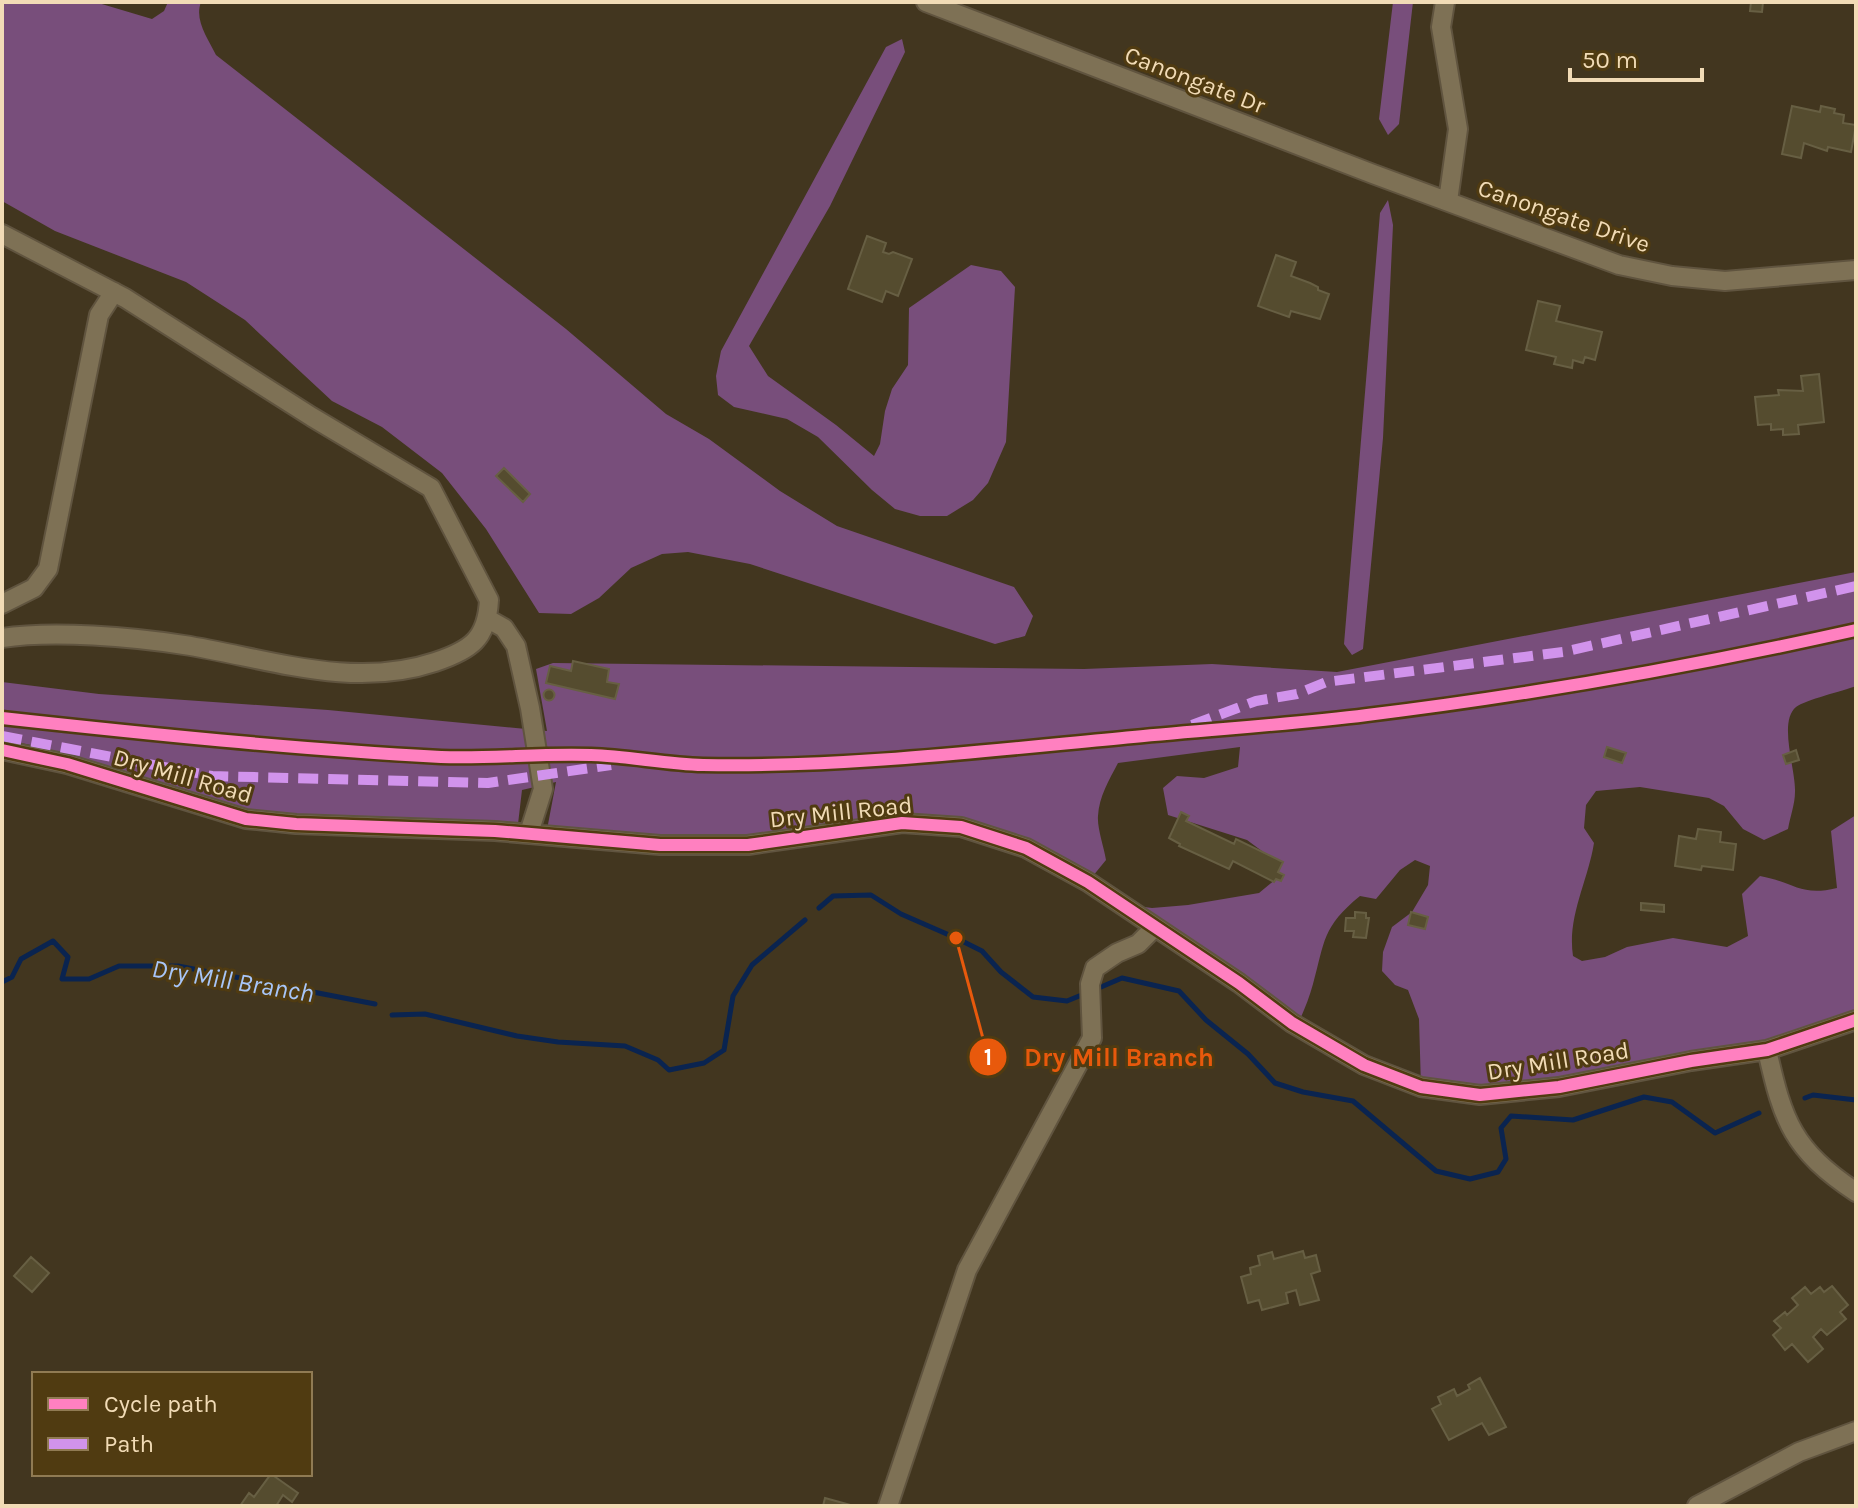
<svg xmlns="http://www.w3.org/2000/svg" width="1858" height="1508" font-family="Karla,sans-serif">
<rect width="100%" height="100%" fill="#42361f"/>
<path fill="#784e7b" d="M2 2H95L152 19 164 11 168 2H201C194 20 208 39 216 55L566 329 666 414 709 439 780 491 837 526 1014 587 1033 616 1025 636 995 644 750 564 688 552 662 554 631 568 599 598 571 614 539 613 486 529 442 473 382 427 332 401 245 320 186 282 55 231 2 201Z
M1393 2H1413L1399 124 1388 135 1379 119Z
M902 39 905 52 830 206 749 346 768 376 836 425 874 456 880 444 885 411 892 389 908 365 909 308 971 265 1001 271 1015 287 1006 442 988 483 973 500 947 516H920L895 509 872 490 818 437 787 419 734 407 718 395 716 376 721 351 886 47Z
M1388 200 1393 225 1383 438 1363 649 1352 655 1344 644 1380 213Z
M1856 572V686C1843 691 1805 700 1796 707 1778 722 1796 770 1795 792 1795 804 1790 817 1788 829L1764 840 1743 829 1724 806 1709 798 1640 787 1596 791 1586 805 1584 828 1594 843C1588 881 1567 917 1573 956L1582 961 1605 957 1627 947 1673 938 1727 947 1748 936 1742 894 1760 876C1794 882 1800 897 1837 888L1831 831 1856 815V1020L1767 1050 1559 1087H1421L1419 1019 1408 990 1395 985 1382 971 1383 952 1392 927 1412 912 1428 885 1430 866 1415 860 1400 870 1376 899 1360 896C1322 927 1325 941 1313 984 1309 999 1303 1013 1297 1026L1121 904 1152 908 1188 905 1259 893 1276 879 1278 863 1247 840 1168 815 1163 788 1177 776 1204 778 1238 767 1240 747 1118 763C1109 780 1099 797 1098 816 1097 828 1104 847 1106 860L1088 882 1026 848 902 823 748 845 546 835 556 782 522 790 518 824C418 821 304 826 207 802 138 784 74 749 2 740V682L99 694 328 710 547 731 536 669 553 663 1084 669 1212 664 1337 672Z"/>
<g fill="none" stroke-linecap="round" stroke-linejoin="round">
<path stroke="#0a2450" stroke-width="5" d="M819 908 833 896 871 895 901 914 956 938 982 951 1001 972 1033 997 1067 1001 1084 994
M2 982 12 977 21 959 53 941 68 957 62 979H89L119 966H178L375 1004
M1101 987 1122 978 1179 991 1206 1020 1248 1054 1275 1083 1303 1092 1353 1101 1436 1171 1470 1179 1498 1172 1506 1159 1501 1128 1511 1116 1573 1120 1644 1097 1672 1102 1715 1133 1759 1113
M392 1015 425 1014 517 1036 558 1042 625 1046 658 1060 669 1070 704 1063 724 1050 733 996 752 965 805 920
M1805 1098 1813 1095 1856 1100"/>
</g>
<path fill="#554c2f" stroke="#675f43" stroke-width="2" d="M1751 2H1763L1762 12 1750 11Z
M1792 106 1820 112 1821 106 1835 109 1834 113 1844 115 1843 123 1856 125 1851 152 1828 147 1827 151 1804 143 1801 158 1782 154Z
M867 236 886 243 883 252 889 254 893 252 912 259 898 296 886 291 882 302 848 289Z
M1276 255 1296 262 1291 276 1310 283 1318 287V290L1329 294 1320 319 1291 311 1289 317 1258 306Z
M1538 301 1560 306 1556 321 1602 332 1595 360 1585 357 1583 363 1573 360 1572 368 1554 364 1556 357 1526 350Z
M1819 374 1824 422 1798 425 1799 434 1783 435V429L1771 430V424L1758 425 1755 397 1779 395 1778 390 1803 391 1801 376Z
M504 468 530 494 523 502 496 476Z
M573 661 609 669 607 682 619 684 615 699 546 683 550 666 571 671Z
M543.5 695a5.5 5.5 0 1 1 11 0a5.5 5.5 0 1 1-11 0Z
M1607 747 1626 753 1622 763 1604 757Z
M1796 750 1799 760 1786 764 1783 755Z
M1181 812 1189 816 1186 821 1234 844 1236 839 1283 862 1278 872 1284 875 1281 881 1276 879 1274 882 1233 861 1229 869 1179 846 1180 844 1169 838Z
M1698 829 1721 832 1720 842 1736 844 1733 870 1702 866 1701 870 1675 866 1679 836 1696 839Z
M1641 903 1664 905V912L1641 910Z
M1355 912 1366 913V918H1369L1366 938 1353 937 1354 931H1345L1346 918H1355Z
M1411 912 1428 917 1425 929 1408 925Z
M1303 1251 1305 1258 1316 1255 1320 1271 1311 1274 1319 1300 1300 1305 1296 1290 1286 1293 1288 1303 1262 1310 1259 1300 1248 1303 1241 1277 1251 1274 1250 1268 1260 1265 1258 1256 1272 1252 1274 1259Z
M31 1257 49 1273 32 1292 14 1276Z
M1832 1286 1848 1305 1840 1312 1846 1319 1827 1335 1821 1329 1813 1337 1823 1349 1808 1362 1792 1344 1785 1350 1773 1335 1781 1328 1774 1321 1785 1312 1787 1315 1798 1305 1792 1298 1805 1287 1811 1294 1820 1287 1824 1292Z
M1480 1378 1506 1427 1489 1435 1482 1423 1449 1440 1432 1409 1441 1404 1438 1397 1454 1389 1457 1396 1470 1389 1468 1385Z
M271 1474 298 1493 292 1502 283 1495 276 1506H240L249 1493 254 1497Z
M825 1498 854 1506H823Z"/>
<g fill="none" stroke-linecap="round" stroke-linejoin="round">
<g stroke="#60543f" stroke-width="22">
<path id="minor" d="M926 2 1373 174 1619 265 1672 276 1725 281 1856 270
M1445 2 1441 27 1458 129 1448 201
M2 234 125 298 312 417 431 488 489 600C487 639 471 650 435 662 351 690 267 658 184 645 133 637 53 630 2 638
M2 604 34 588 48 569 99 315 114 292
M488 619 504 628 516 646 530 708 543 789 529 833
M2 750 67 764 246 819 296 824 495 831 660 845H748L902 823 961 827 1026 848 1088 882 1239 983 1292 1023 1364 1065 1421 1087 1480 1095 1559 1087 1691 1061 1767 1050 1856 1020
M1767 1050C1783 1122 1793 1150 1856 1192
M888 1506 967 1270 1092 1038 1090 984 1095 968 1117 953 1138 944 1154 928
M1697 1506 1799 1452 1856 1431"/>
</g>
<use href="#minor" stroke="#7e7155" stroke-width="18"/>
<path stroke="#d193ec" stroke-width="10" stroke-dasharray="20 10" stroke-linecap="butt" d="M1192 725 1256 701 1297 694 1326 682 1563 652 1856 586
M2 736 212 776 488 783 611 765"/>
<g stroke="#503b11" stroke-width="17">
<path id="cycleway" d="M2 718C148 734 294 749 441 757 491 759 541 753 591 755 628 756 665 764 703 765 843 768 994 750 1133 737 1211 729 1289 725 1367 715 1531 695 1694 666 1856 630
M2 750 67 764 246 819 296 824 495 831 660 845H748L902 823 961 827 1026 848 1088 882 1239 983 1292 1023 1364 1065 1421 1087 1480 1095 1559 1087 1691 1061 1767 1050 1856 1020"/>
</g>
<use href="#cycleway" stroke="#ff80c0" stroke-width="12"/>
</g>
<g text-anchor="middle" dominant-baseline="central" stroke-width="6" stroke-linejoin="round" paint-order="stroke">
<g font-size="24" fill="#f1dbb6" stroke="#503b11">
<text transform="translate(1195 80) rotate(21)">Canongate Dr</text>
<text transform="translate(1564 216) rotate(19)">Canongate Drive</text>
<text transform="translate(183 776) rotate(16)">Dry Mill Road</text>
<text transform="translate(841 812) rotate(-6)">Dry Mill Road</text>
<text transform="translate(1558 1061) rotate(-9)">Dry Mill Road</text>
</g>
<g font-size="26" font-style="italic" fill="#a8c6f8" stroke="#503b11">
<text transform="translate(233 981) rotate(9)">Dry Mill Branch</text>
</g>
</g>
<path fill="none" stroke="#e8590c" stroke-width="3" d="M956 938L988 1057"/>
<g fill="#e8590c" stroke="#503b11" stroke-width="3">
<circle cx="956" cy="938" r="8"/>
<circle cx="988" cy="1057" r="20"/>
</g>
<g font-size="24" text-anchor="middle" font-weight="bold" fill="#fff">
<text x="988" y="1065">1</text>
</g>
<g font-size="26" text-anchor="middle" font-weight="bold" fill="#e8590c" stroke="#503b11" stroke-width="6" stroke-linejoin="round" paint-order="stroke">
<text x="1119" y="1066">Dry Mill Branch</text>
</g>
<rect width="1858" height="1508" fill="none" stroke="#f1dbb6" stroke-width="8"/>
<rect x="32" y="1372" width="280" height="104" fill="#503b11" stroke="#907b53" stroke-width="2"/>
<rect x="48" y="1398" width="40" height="12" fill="#ff80c0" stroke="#907b53" stroke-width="2"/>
<text x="104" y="1412" font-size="24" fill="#f1dbb6">Cycle path</text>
<rect x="48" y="1438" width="40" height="12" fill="#d193ec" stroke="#907b53" stroke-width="2"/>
<text x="104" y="1452" font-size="24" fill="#f1dbb6">Path</text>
<path d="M1570 68v12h132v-12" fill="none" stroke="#f1dbb6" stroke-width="4"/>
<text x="1582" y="68" font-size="24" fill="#f1dbb6" stroke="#503b11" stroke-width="6" paint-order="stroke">50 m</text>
</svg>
